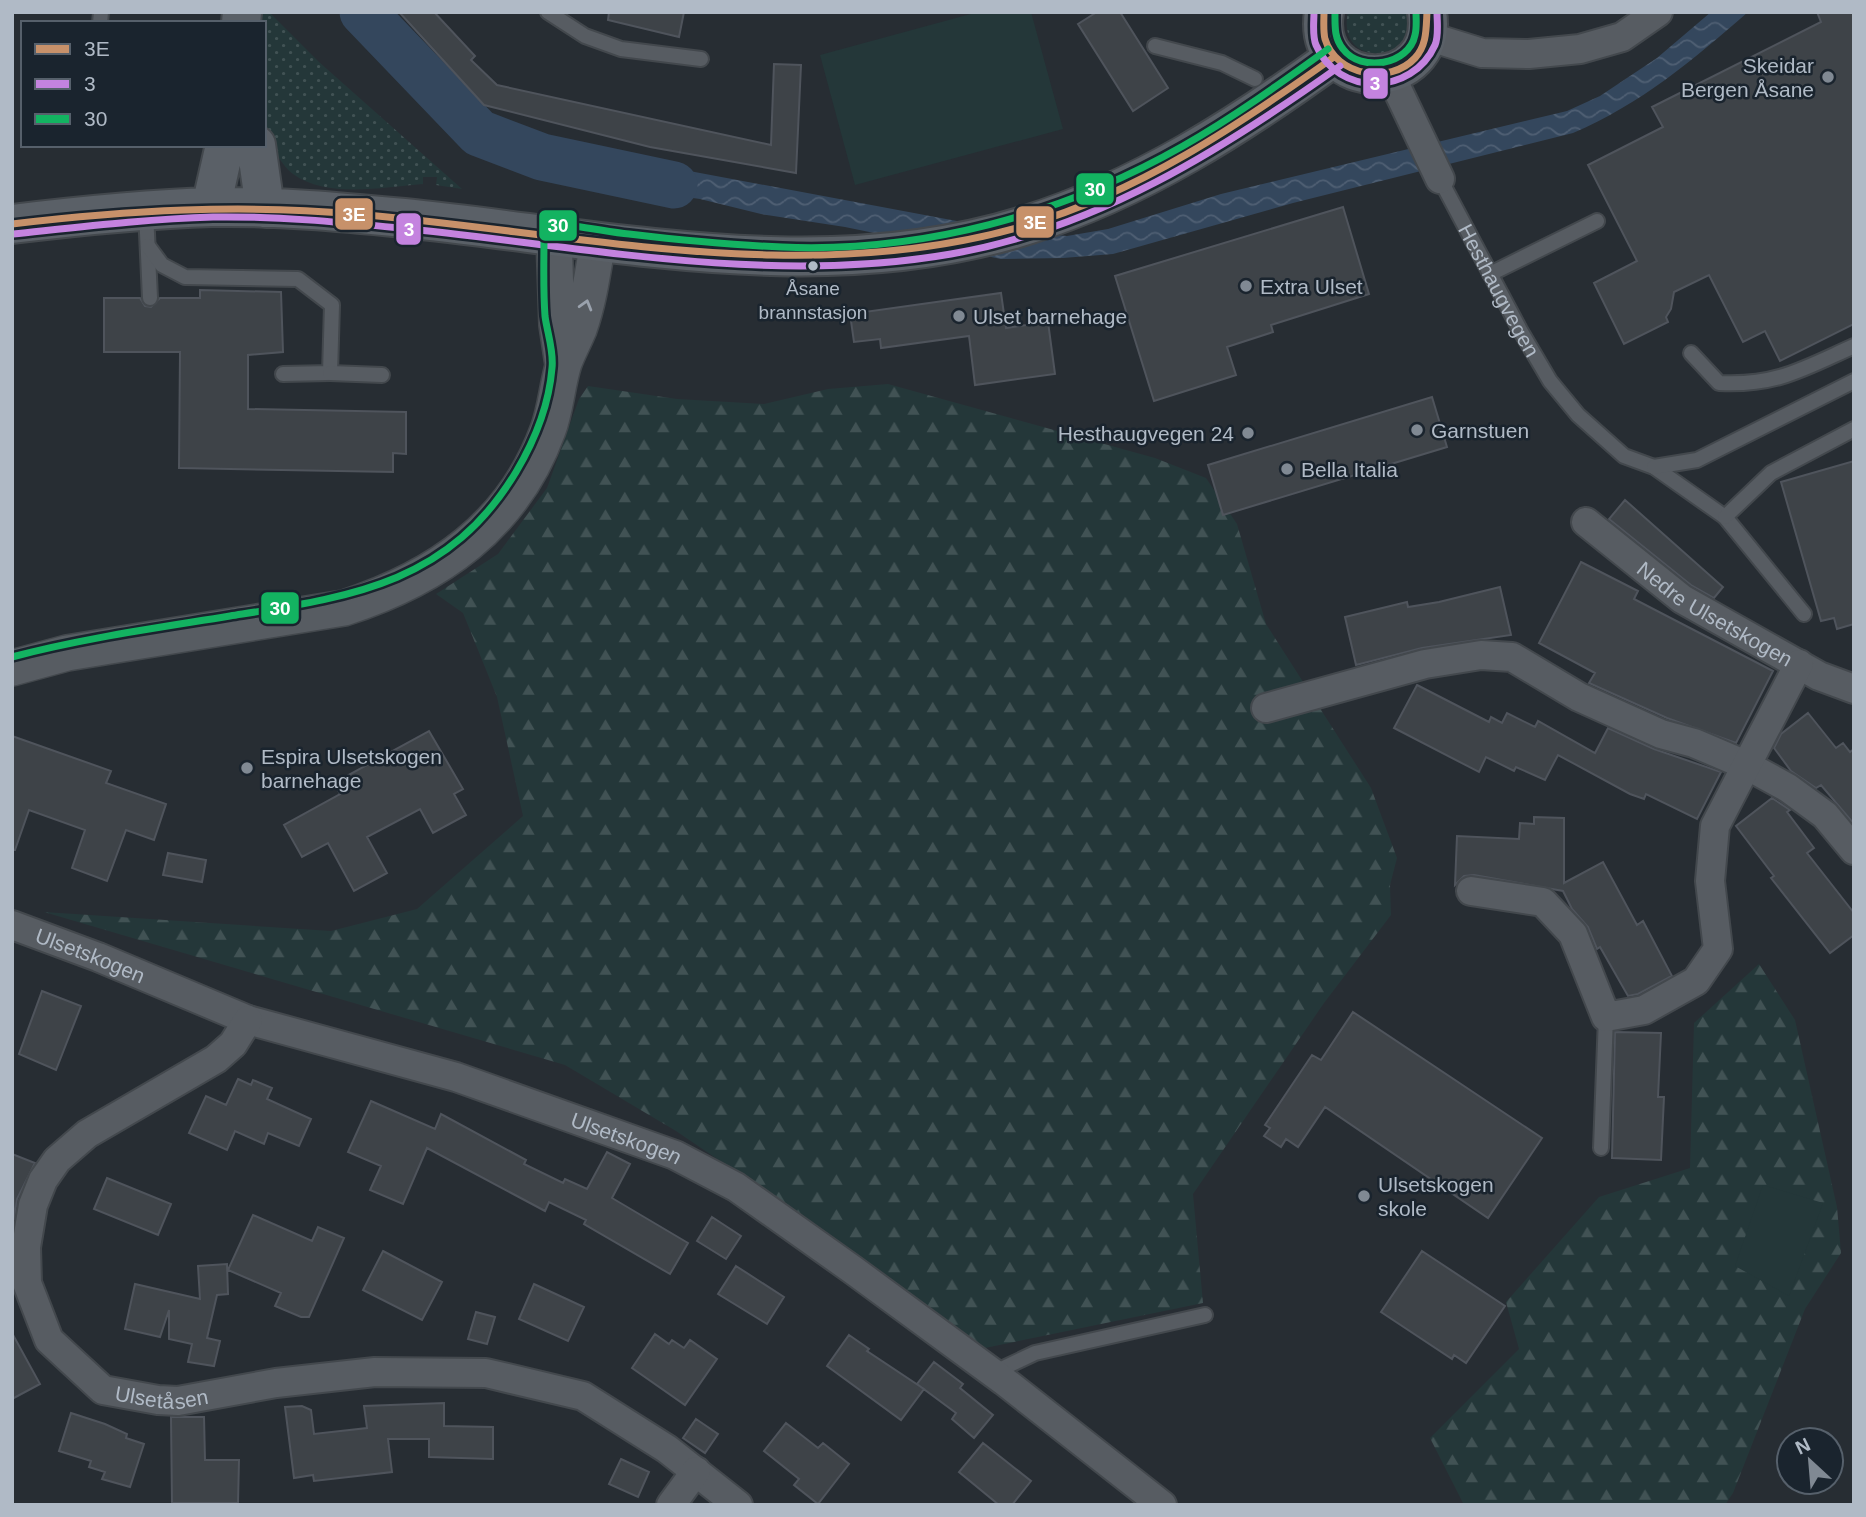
<svg xmlns="http://www.w3.org/2000/svg" width="1866" height="1517" font-family="Helvetica,sans-serif">
<defs>
<pattern id="green-dots" width="8" height="8" patternUnits="userSpaceOnUse" patternTransform="scale(1.75)"><rect width="8" height="8" fill="#243739"/><path d="M2 2h.1M6 6h.1" fill="none" stroke="#415254" stroke-width="1.8" stroke-linecap="round"/></pattern>
<pattern id="forest-firs" width="22" height="20" patternUnits="userSpaceOnUse" patternTransform="scale(1.75)"><rect width="22" height="20" fill="#243739"/><path d="M5 1l3.5 6h-7zM16 11l3.5 6h-7z" fill="#415254"/></pattern>
<pattern id="water-waves" width="16" height="10" patternUnits="userSpaceOnUse" patternTransform="scale(1.75)"><rect width="16" height="10" fill="#34475d"/><path d="M0 5q4-4 8 0t8 0" fill="none" stroke="#4f5f73"/></pattern>
</defs>
<rect width="100%" height="100%" fill="#272d33"/>
<path fill="url(#green-dots)" d="M258 12H269L319 62 462 189 436 185 437 177H423V184C383 187 328 199 293 174 281 165 277 151 264 142V23H255Z
M1348 12H1406C1424 62 1335 72 1348 12Z"/>
<path fill="url(#forest-firs)" d="M888 384 1155 458 1206 478 1237 524 1266 624 1371 788 1397 858 1390 885 1391 915 1324 1003 1193 1194 1203 1303 980 1349 850 1249 676 1131 565 1065 44 912 331 931 417 909 523 816 497 697 463 613 436 594 498 554 547 488 579 399 588 386 677 399 764 404 828 389Z
M1759 964 1795 1020 1837 1207 1841 1253 1805 1309 1733 1493 1725 1505H1464L1430 1438 1519 1349 1506 1302 1599 1197 1690 1168 1694 1023Z"/>
<path fill="#243739" d="M978 12H1031L1063 129 855 185 820 55Z
M1763 1185 1823 1203 1789 1296 1735 1266Z"/>
<path fill="url(#water-waves)" d="M1711 12H1748C1693 60 1641 104 1573 133L1293 203 1113 254 1063 258 1001 259 845 227 761 214 700 199 600 185 620 158 1010 231 1067 236 1108 229 1221 194 1567 111 1600 96 1657 58Z"/>
<g fill="none" stroke-linecap="round" stroke-linejoin="round">
<path stroke="#34475d" stroke-width="47" d="M363 12 479 133 542 157 674 185"/>
</g>
<path fill="#3e4348" stroke="#4f545c" stroke-width="2" d="M399 12H434L475 56 471 60 497 85 771 145 774 64 801 65 796 173 650 147 484 105Z
M609 12H684L679 37 608 20Z
M1097 12H1120L1168 88 1133 111 1078 24Z
M1817 12H1854V324L1780 361 1765 331 1743 342 1709 275 1674 292 1671 309 1666 317 1668 322 1624 344 1594 283 1637 261 1588 165 1663 127 1652 107 1821 22Z
M1343 207 1369 294 1271 325 1273 332 1227 347 1236 375 1154 401 1115 276Z
M200 290 281 292 283 352 248 355V409L406 412V454L393 453V472L179 468 180 352H104V298H140L145 306 151 307 160 298H200Z
M1001 293 1006 328 1048 322 1055 374 975 385 969 336 881 348 880 339 854 342 850 314Z
M1432 397 1447 447 1223 515 1208 465Z
M1854 461V624L1837 629 1834 618 1821 621 1781 482Z
M1625 500 1723 587 1714 598 1691 585 1609 519Z
M1581 562 1638 591 1634 599 1773 671 1736 743 1667 718 1589 683 1595 673 1539 643Z
M1500 587 1511 635 1422 648 1356 665 1345 617 1407 602 1408 607 1439 602Z
M1417 685 1489 722 1491 717 1502 723 1507 713 1535 727 1538 721 1595 753 1608 728 1654 749 1721 772 1697 819 1646 794 1644 799 1630 794 1558 755 1545 780 1516 767 1514 771 1486 757 1479 772 1394 728Z
M1808 713 1836 748 1843 743 1850 752 1854 749V824L1821 785 1816 788 1791 771 1774 748 1781 734Z
M429 731 463 789 454 794 466 815 433 833 420 809 367 837 387 873 354 891 328 843 302 857 284 825 340 794 334 783Z
M12 736 111 771 106 783 166 804 154 840 126 830 107 881 72 868 85 830 29 810 15 850H12Z
M1772 798 1790 810 1787 812 1814 848 1807 853 1854 913V935L1830 953 1771 878 1774 876 1736 826Z
M1534 817 1564 818V883L1603 862 1637 925 1643 921 1672 976 1638 994 1628 996 1600 947 1597 949 1588 927 1572 909 1563 891 1474 875 1464 876 1455 885 1457 836 1519 839 1520 823 1534 824Z
M168 853 206 860 202 882 163 875Z
M42 991 81 1006 56 1070 19 1054Z
M1353 1012 1542 1138 1488 1218 1325 1107 1298 1147 1286 1139 1281 1147 1264 1136 1270 1128 1265 1125 1312 1055 1321 1060Z
M1615 1032 1661 1033 1658 1097H1664L1661 1160 1612 1158Z
M238 1079 251 1085 253 1080 272 1088 267 1099 311 1119 299 1146 268 1133 264 1144 235 1131 227 1150 189 1133 206 1096 226 1105Z
M371 1101 435 1129 441 1114 526 1160 524 1164 563 1183 565 1179 587 1189 607 1152 630 1164 612 1198 688 1243 670 1274 584 1224 586 1220 549 1202 545 1211 427 1148 403 1204 370 1190 381 1166 348 1152Z
M12 1154 35 1163 17 1199 14 1220Z
M107 1178 171 1204 158 1235 94 1209Z
M253 1215 312 1241 318 1227 344 1238 309 1317H301L275 1306 281 1293 228 1270Z
M712 1217 741 1236 726 1259 697 1241Z
M383 1251 442 1282 422 1320 363 1290Z
M1422 1251 1505 1306 1466 1363 1454 1355 1452 1359 1381 1312Z
M227 1264 228 1294 217 1295 207 1338 220 1341 214 1366 188 1362 192 1344 169 1339V1310L160 1337 125 1329 135 1284 200 1299 198 1266Z
M736 1266 784 1297 767 1324 718 1294Z
M534 1284 584 1307 568 1341 519 1319Z
M476 1312 495 1317 487 1344 468 1339Z
M12 1333 40 1384 12 1399Z
M655 1334 669 1344 672 1340 684 1348 690 1340 717 1359 685 1405 632 1368Z
M849 1335 869 1349 867 1351 924 1389 901 1420 827 1366Z
M934 1362 963 1384 960 1388 993 1415 974 1438 952 1419 956 1413 917 1384Z
M444 1403V1426L493 1427V1459L429 1457V1439H388L392 1472 314 1481 313 1475 294 1478 285 1407 302 1406 311 1410 314 1434 367 1428 364 1406Z
M71 1413 105 1424 127 1434 126 1438 144 1444 130 1487 102 1479 105 1472 89 1467 91 1461 59 1451Z
M171 1417H204L205 1460H239L238 1503H172Z
M696 1419 718 1434 705 1453 683 1438Z
M786 1423 818 1448 823 1443 849 1464 818 1504 794 1485 799 1479 764 1451Z
M983 1443 1031 1481 1012 1505H999L959 1472Z
M621 1459 649 1472 638 1497 609 1484Z"/>
<g fill="none" stroke-linecap="round" stroke-linejoin="round">
<g stroke="#43484d" stroke-width="18">
<g id="service">
<path d="M548 12 585 36 621 49 701 59"/>
<path d="M100 23 101 12"/>
<path d="M1155 46 1222 63 1255 79"/>
<path id="s1" d="M1440 179 1520 330 1550 381 1578 415 1624 456 1654 467 1725 517 1804 614"/>
<path d="M146 212 150 298"/>
<path d="M148 246 162 265 185 277 298 279 332 305 330 373 283 374"/>
<path d="M1490 274 1597 221"/>
<path d="M1691 353 1719 383C1776 386 1803 369 1854 346"/>
<path d="M330 373 382 375"/>
<path d="M1654 467 1697 460 1854 381"/>
<path d="M1725 517 1771 473 1854 429"/>
<path d="M1601 1148 1606 1017"/>
<path d="M993 1373 1035 1353 1205 1315"/>
</g>
</g>
<g stroke="#43484d" stroke-width="32">
<g id="minor">
<path d="M1427 36 1482 53 1529 54 1580 49 1622 37 1658 12"/>
<path d="M1390 74 1440 179"/>
<path id="s2" d="M1586 522 1682 599 1819 676 1854 689"/>
<path d="M1266 708 1425 664 1481 655 1512 657 1579 697 1661 734 1694 743 1748 766 1788 788 1825 815 1854 850"/>
<path d="M1471 891 1543 902 1573 934 1606 1017 1644 1010 1696 981 1718 949 1710 881 1715 826 1799 664"/>
<path id="s3" d="M12 925 98 957 248 1020 456 1077 675 1155 736 1187 853 1270 1004 1381 1162 1505"/>
<path id="s4" d="M248 1020 233 1044 216 1059 87 1134 57 1160 43 1180 33 1205 26 1247 27 1283 49 1340 103 1390 158 1400 178 1401 276 1383 375 1372 486 1373 583 1396 667 1449 738 1505"/>
<path d="M671 1505 696 1471"/>
</g>
</g>
<g stroke="#43484d" stroke-width="38">
<path id="tertiary" d="M554 236 557 325 563 365
M12 668 67 653 344 608C437 578 513 526 548 430 556 409 557 385 564 363 568 352 574 341 579 329 589 301 593 271 598 241"/>
</g>
<g stroke="#43484d" stroke-width="42">
<path id="secondary" d="M1324 12C1311 96 1440 94 1427 12
M241 23 242 12
M256 145 265 208
M211 207 225 145
M12 224C78 216 145 209 212 207 276 206 341 212 404 218 610 239 825 289 1027 225 1141 189 1239 126 1334 57"/>
</g>
<use href="#service" stroke="#575c62" stroke-width="14"/>
<use href="#minor" stroke="#575c62" stroke-width="28"/>
<use href="#tertiary" stroke="#575c62" stroke-width="35"/>
<use href="#secondary" stroke="#5a6067" stroke-width="38"/>
<g stroke="#1a242e" stroke-width="12">
<path id="bus-1" d="M1324 12C1324 20 1323 31 1325 39 1336 76 1390 85 1415 58 1427 45 1426 29 1427 12
M12 224C128 210 240 204 356 214 579 233 806 290 1027 225 1139 192 1239 125 1334 57"/>
</g>
<g stroke="#1a242e" stroke-width="12">
<path id="bus-2" d="M1314 12C1314 22 1312 36 1316 45 1338 97 1412 96 1435 45 1439 36 1437 22 1437 12
M13 234C80 227 146 219 213 217 276 216 338 222 400 228 583 246 767 286 951 254 1096 229 1222 150 1340 66"/>
</g>
<g stroke="#1a242e" stroke-width="12">
<path id="bus-3" d="M1335 12C1335 26 1334 38 1343 49 1361 73 1409 65 1415 35 1417 28 1416 19 1416 12
M12 657C84 638 157 628 230 616 349 597 448 585 516 472 535 440 549 405 552 368 554 351 547 332 545 316 543 289 544 263 544 236L550 226C574 223 604 232 629 234 680 240 731 245 782 247 921 253 1062 215 1183 146 1234 117 1281 83 1328 49"/>
</g>
<use href="#bus-1" stroke="#c7916a" stroke-width="7"/>
<use href="#bus-2" stroke="#c483df" stroke-width="7"/>
<use href="#bus-3" stroke="#13b361" stroke-width="7"/>
</g>
<defs><path id="oneway-chevron" d="M-2-3.5L2.5 0L-2 3.5" fill="none" stroke-width="1.6" stroke-linecap="round" stroke-linejoin="round" transform="scale(1.75)"/></defs>
<use stroke="#9aa2ad" href="#oneway-chevron" transform="translate(586 305) rotate(-74)"/>
<g fill="#808993" stroke="#1a242e" stroke-width="2.5">
<circle cx="1828" cy="77" r="7"/>
<circle cx="1246" cy="286" r="7"/>
<circle cx="959" cy="316" r="7"/>
<circle cx="1417" cy="430" r="7"/>
<circle cx="1248" cy="433" r="7"/>
<circle cx="1287" cy="469" r="7"/>
<circle cx="247" cy="768" r="7"/>
<circle cx="1364" cy="1196" r="7"/>
</g>
<circle fill="#b0bac6" stroke="#1a242e" stroke-width="2.5" cx="813" cy="266" r="6"/>
<g text-anchor="middle" dominant-baseline="central" stroke-width="5" stroke-linejoin="round" paint-order="stroke">
<g font-size="19" fill="#b0bac6" stroke="#1a242e">
<text x="813" y="288">Åsane<tspan x="813" dy="24">brannstasjon</tspan></text>
</g>
<g font-size="21" fill="#b0bac6" stroke="#1a242e" text-anchor="start">
<text x="1814" y="65" text-anchor="end">Skeidar<tspan x="1814" dy="24">Bergen Åsane</tspan></text>
<text x="1260" y="286">Extra Ulset</text>
<text x="973" y="316">Ulset barnehage</text>
<text x="1431" y="430">Garnstuen</text>
<text x="1234" y="433" text-anchor="end">Hesthaugvegen 24</text>
<text x="1301" y="469">Bella Italia</text>
<text x="261" y="756">Espira Ulsetskogen<tspan x="261" dy="24">barnehage</tspan></text>
<text x="1378" y="1184">Ulsetskogen<tspan x="1378" dy="24">skole</tspan></text>
</g>
<g font-size="21" fill="#b0bac6" stroke="#1a242e">
<text stroke="none"><textPath href="#s1" startOffset="126">Hesthaugvegen</textPath></text>
<text stroke="none"><textPath href="#s2" startOffset="159">Nedre Ulsetskogen</textPath></text>
<text stroke="none"><textPath href="#s3" startOffset="84">Ulsetskogen</textPath></text>
<text stroke="none"><textPath href="#s3" startOffset="651">Ulsetskogen</textPath></text>
<text stroke="none"><textPath href="#s4" startOffset="564">Ulsetåsen</textPath></text>
</g>
</g>
<g stroke="#1a242e" stroke-width="2.5">
<rect x="1362" y="67" width="27" height="33" rx="7" fill="#c483df"/>
<rect x="1075" y="172" width="40" height="34" rx="7" fill="#13b361"/>
<rect x="334" y="197" width="40" height="34" rx="7" fill="#c7916a"/>
<rect x="1015" y="205" width="40" height="34" rx="7" fill="#c7916a"/>
<rect x="538" y="209" width="40" height="33" rx="7" fill="#13b361"/>
<rect x="395" y="212" width="27" height="34" rx="7" fill="#c483df"/>
<rect x="260" y="591" width="40" height="34" rx="7" fill="#13b361"/>
</g>
<g font-size="19" text-anchor="middle" font-weight="bold" fill="#fff">
<text x="1375" y="90">3</text>
<text x="1095" y="196">30</text>
<text x="354" y="221">3E</text>
<text x="1035" y="229">3E</text>
<text x="558" y="232">30</text>
<text x="409" y="236">3</text>
<text x="280" y="615">30</text>
</g>
<rect width="1866" height="1517" fill="none" stroke="#b0bac6" stroke-width="28"/>
<rect x="21" y="21" width="245" height="126" fill="#1a242e" stroke="#56606b" stroke-width="2"/>
<rect x="35" y="44" width="35" height="10" fill="#c7916a" stroke="#56606b" stroke-width="2"/>
<text x="84" y="56" font-size="21" fill="#b0bac6">3E</text>
<rect x="35" y="79" width="35" height="10" fill="#c483df" stroke="#56606b" stroke-width="2"/>
<text x="84" y="91" font-size="21" fill="#b0bac6">3</text>
<rect x="35" y="114" width="35" height="10" fill="#13b361" stroke="#56606b" stroke-width="2"/>
<text x="84" y="126" font-size="21" fill="#b0bac6">30</text>
<g transform="translate(1810 1461) rotate(334)"><circle r="33" fill="#1a242e" stroke="#56606b" stroke-width="2"/>
<path d="M0-5L12 26L0 18L-12 26Z" fill="#808993"/>
<text y="-10" font-size="19" font-weight="bold" text-anchor="middle" fill="#b0bac6">N</text>
</g>
</svg>
